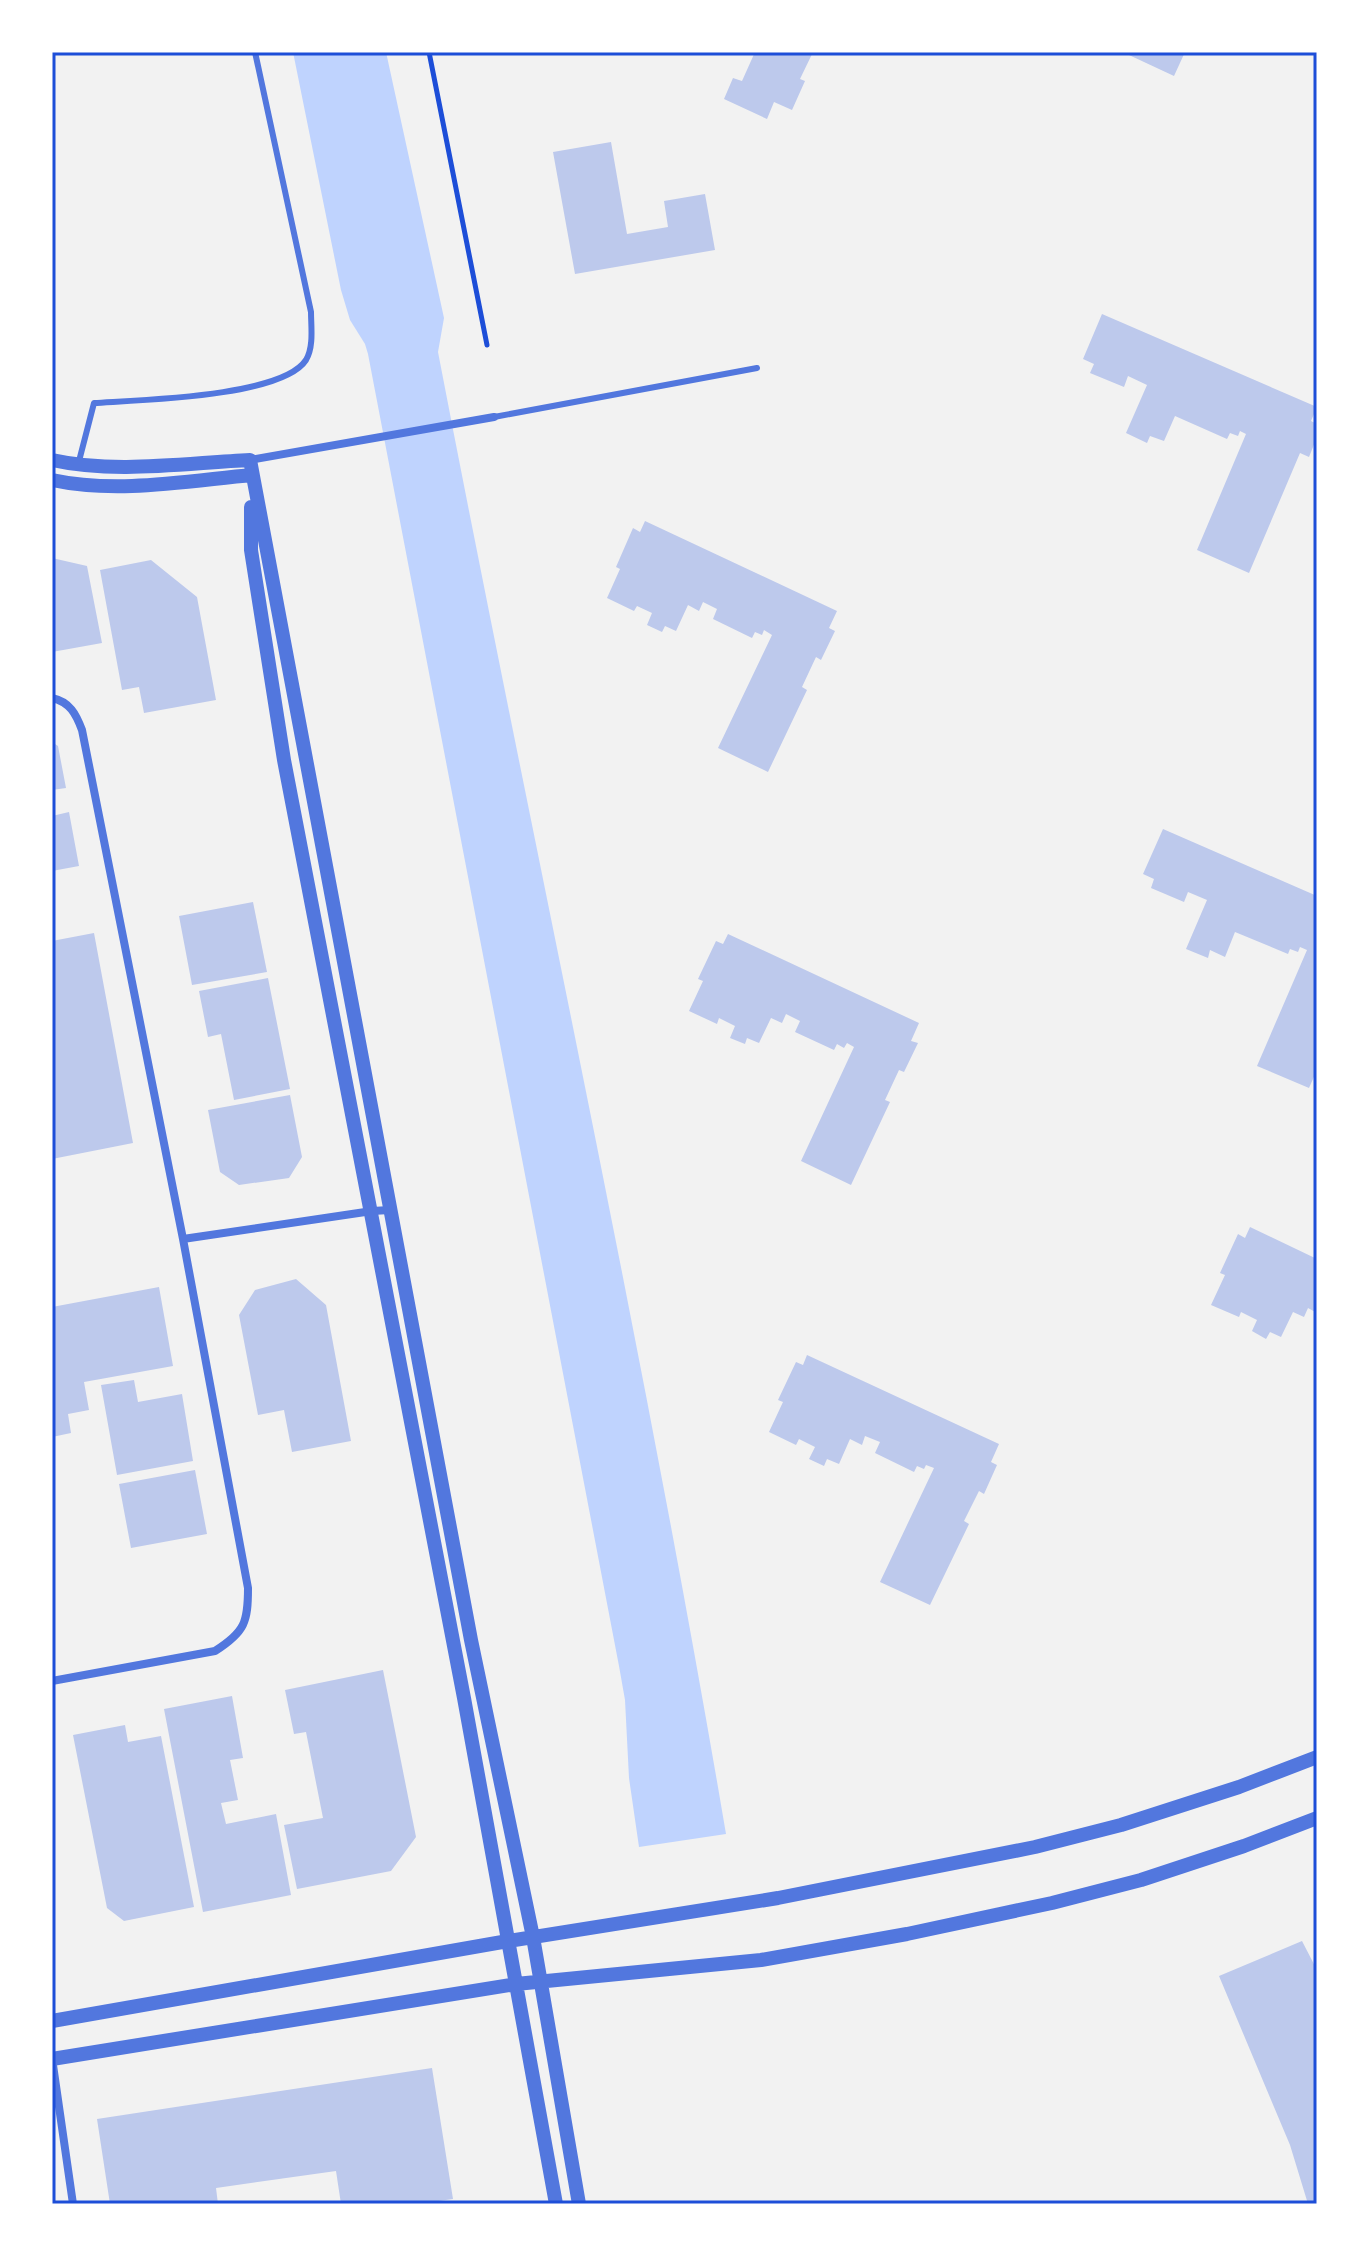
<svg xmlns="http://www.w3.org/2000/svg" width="1369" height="2256" font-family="'Exo 2',sans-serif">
<rect width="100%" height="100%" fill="#f2f2f2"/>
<path fill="#bfd3fe" d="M293 52H386L444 318 438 352C533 846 642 1338 726 1834L639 1847 629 1778 625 1700 619 1666 368 354 365 344 350 320 341 290Z"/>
<path fill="#bdc9ec" d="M755 52H813L800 79 805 81 792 110 774 102 767 119 724 99 733 78 742 81Z
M1131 52H1185L1174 76 1129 55Z
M611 142 627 234 668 227 664 201 705 194 715 250 575 274 553 152Z
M1102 314 1317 407 1311 421 1317 424V437L1309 457 1300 453 1249 573 1197 550 1246 434 1240 431 1238 436 1230 433 1227 439 1175 416 1164 441 1150 436 1147 443 1126 433 1147 385 1128 376 1124 387 1090 373 1094 364 1083 359Z
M645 521 837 611 829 628 835 631 821 660 816 657 802 687 807 690 768 772 718 748 772 635 764 630 762 635 755 632 752 638 713 619 717 609 703 602 699 611 688 605 676 631 665 626 662 632 647 625 652 613 637 606 634 611 607 598 620 569 616 567 633 528 640 532Z
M52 558 87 566 102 643 52 652Z
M151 560 197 597 216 700 144 713 139 687 122 690 100 570Z
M52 742 58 746 66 788 52 790Z
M69 812 79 866 52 871V816Z
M1163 829 1317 896V1070L1309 1088 1257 1066 1307 950 1300 947 1298 952 1290 949 1288 954 1235 932 1225 957 1210 950 1208 958 1186 949 1207 900 1188 892 1184 902 1151 888 1154 879 1143 874Z
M253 902 267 972 192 985 179 916Z
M94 933 133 1143 52 1159V941Z
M728 934 919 1023 911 1041 918 1043 904 1072 899 1070 885 1100 890 1102 851 1185 801 1161 854 1047 847 1043 844 1048 837 1044 834 1050 795 1032 800 1021 786 1014 782 1023 771 1018 759 1043 747 1038 745 1044 730 1038 735 1026 719 1018 717 1024 689 1011 703 981 698 979 716 941 723 944Z
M268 978 290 1089 234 1100 221 1034 208 1037 199 991Z
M290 1095 302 1157 289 1178 239 1185 220 1172 208 1110Z
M1250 1227 1317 1259V1313L1308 1308 1304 1317 1293 1312 1281 1337 1270 1332 1266 1339 1252 1331 1257 1320 1241 1312 1239 1317 1211 1305 1225 1275 1220 1273 1238 1234 1245 1238Z
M296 1279 326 1305 351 1441 292 1452 284 1410 258 1415 239 1315 255 1290Z
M159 1287 173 1366 84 1382 89 1410 68 1414 71 1433 52 1437V1307Z
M807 1355 999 1444 991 1462 997 1465 984 1494 979 1491 964 1521 969 1524 930 1605 880 1582 934 1468 926 1465 924 1469 917 1466 914 1472 875 1453 880 1442 865 1436 862 1445 850 1439 839 1464 827 1459 824 1466 809 1459 815 1447 799 1439 796 1445 769 1432 783 1402 778 1400 796 1362 803 1365Z
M134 1380 138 1402 182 1394 193 1461 117 1475 101 1385Z
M195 1470 207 1534 131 1548 119 1484Z
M383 1670 416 1837 391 1871 297 1889 284 1825 323 1818 306 1732 294 1734 285 1690Z
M232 1696 243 1758 230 1760 238 1800 221 1803 226 1824 276 1814 291 1895 203 1912 164 1709Z
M125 1725 128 1742 161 1736 194 1907 124 1921 107 1908 73 1735Z
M1302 1941 1317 1970V2204H1308L1290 2145 1219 1976Z
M432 2068 453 2199 417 2204H341L336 2171 216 2188 218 2204H110L97 2119Z"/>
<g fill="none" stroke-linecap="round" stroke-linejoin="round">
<path stroke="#1d4ed8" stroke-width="5" d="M429 52 487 345"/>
<path stroke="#5277de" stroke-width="6" d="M494 417 757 368
M78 465 94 403C139 400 282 397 306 360 314 347 311 326 311 312L255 52"/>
<path stroke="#5277de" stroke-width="8" d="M250 460 494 417
M52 698C70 702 76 714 82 730L183 1239 248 1588C248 1622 245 1632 215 1651L52 1681
M183 1239 372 1211 390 1210
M52 2058 73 2204"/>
<path stroke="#5277de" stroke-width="14" d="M52 460C115 474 185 463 250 460L471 1640 533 1937 579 2204
M52 480C117 494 187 481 252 475
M251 507V550L284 760 464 1698 556 2204
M52 2021 508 1941 778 1898 1035 1847 1121 1825 1239 1787 1317 1757
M52 2059 516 1984 761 1960 907 1934 1052 1903 1141 1880 1244 1846 1317 1818"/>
</g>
<rect width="1369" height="2256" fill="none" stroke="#ffffff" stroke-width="108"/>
<rect x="54" y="54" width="1261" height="2148" fill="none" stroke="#1d4ed8" stroke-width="3"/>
</svg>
